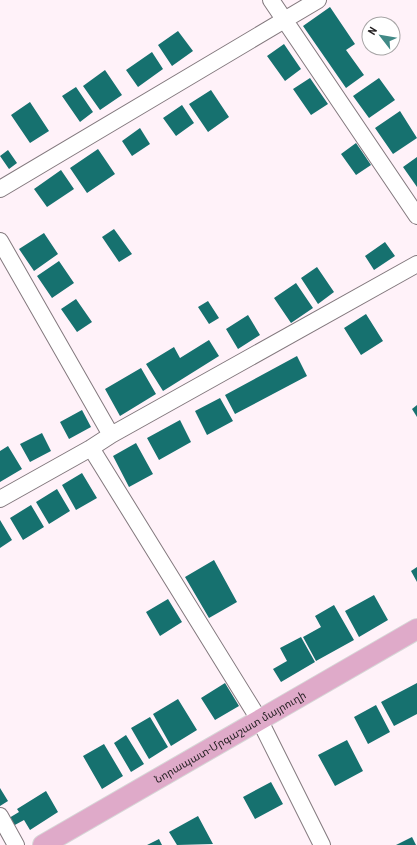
<svg xmlns="http://www.w3.org/2000/svg" width="417" height="845" font-family="'Roboto Condensed','Noto Sans Armenian',sans-serif">
<rect width="100%" height="100%" fill="#fff2f9"/>
<path fill="#16716f" d="M330 7 355 44 346 50 364 75 346 88 303 26Z
M178 31 193 51 172 66 158 45Z
M284 44 301 69 285 81 267 56Z
M152 52 163 69 138 87 126 70Z
M105 70 122 95 100 110 83 86Z
M310 78 328 104 311 115 293 89Z
M379 78 395 100 369 118 353 96Z
M76 87 93 112 80 122 62 96Z
M211 90 229 117 208 132 189 104Z
M30 102 49 131 30 143 11 115Z
M182 105 194 123 176 136 163 118Z
M400 111 417 138 393 154 375 128Z
M140 128 150 144 132 156 122 141Z
M356 143 371 165 356 175 341 154Z
M98 149 115 174 87 193 70 168Z
M8 150 17 163 9 169 0 156Z
M417 157V187L403 167Z
M61 170 74 189 47 207 34 189Z
M114 229 132 254 119 262 102 237Z
M44 233 58 254 34 271 19 249Z
M385 242 395 256 374 270 365 256Z
M59 261 74 283 52 298 37 276Z
M317 267 334 292 318 304 301 278Z
M296 283 313 308 291 323 274 298Z
M76 299 92 322 77 332 61 309Z
M208 301 219 318 209 324 198 307Z
M366 314 383 341 361 355 344 328Z
M248 315 260 335 238 349 226 329Z
M209 340 219 356 163 391 146 364 174 347 180 358Z
M297 356 307 376 235 414 225 395Z
M141 368 156 394 120 416 105 389Z
M220 398 233 421 207 435 195 411Z
M417 405V417L412 409Z
M82 410 91 427 69 439 60 422Z
M180 420 191 442 159 460 147 438Z
M42 433 51 451 30 462 20 444Z
M136 443 153 474 129 487 113 456Z
M8 446 22 469 0 482V451Z
M82 473 97 498 76 510 62 485Z
M57 489 70 511 49 524 36 502Z
M31 505 44 527 23 540 10 518Z
M0 520 12 540 0 548Z
M214 560 237 602 209 618 185 577Z
M417 567V582L411 571Z
M374 595 388 620 359 637 345 611Z
M168 599 182 622 160 636 146 612Z
M334 605 354 640 316 661 303 637 321 627 315 616Z
M301 637 315 662 281 682 273 669 287 661 280 648Z
M225 683 239 706 215 720 201 698Z
M417 683V714L394 726 381 702Z
M178 699 197 730 171 746 153 714Z
M376 705 390 732 368 744 354 717Z
M150 717 168 747 149 759 131 728Z
M126 735 144 764 131 772 114 743Z
M347 740 363 771 335 786 318 755Z
M104 744 123 776 102 789 83 756Z
M271 782 283 804 255 819 243 797Z
M0 788 8 801 0 806Z
M46 791 58 812 30 830 24 820 13 826 9 818 19 812 17 809Z
M198 816 213 844 177 845 169 832Z
M412 837 416 845H396Z
M159 839 162 845H147Z"/>
<g fill="none" stroke-linecap="round" stroke-linejoin="round">
<g stroke="#83797e" stroke-width="18">
<path id="minor" d="M271 0 417 216
M0 189 318 0
M0 241 111 435
M91 448 260 721 322 845
M0 499 91 448 111 435 417 264
M0 816 16 845"/>
</g>
<g stroke="#d7d7d7" stroke-width="22">
<g id="major">
<path id="s1" d="M43 845 417 629"/>
</g>
</g>
<use href="#minor" stroke="#fff" stroke-width="16"/>
<use href="#major" stroke="#dfaac9" stroke-width="20"/>
</g>
<g text-anchor="middle" dominant-baseline="central" stroke-width="4" stroke-linejoin="round" paint-order="stroke">
<g font-size="11" fill="#231f21" stroke="#fff">
<text stroke="none"><textPath href="#s1" startOffset="216">Նորապատ-Մրգաշատ մայրուղի</textPath></text>
</g>
</g>
<g transform="translate(381 36) rotate(301)"><circle r="19" fill="#ffffff" stroke="#a7a5a6"/>
<path d="M0-3L7 15L0 10L-7 15Z" fill="#418986"/>
<text y="-6" font-size="11" font-weight="bold" text-anchor="middle" fill="#231f21">N</text>
</g>
</svg>
